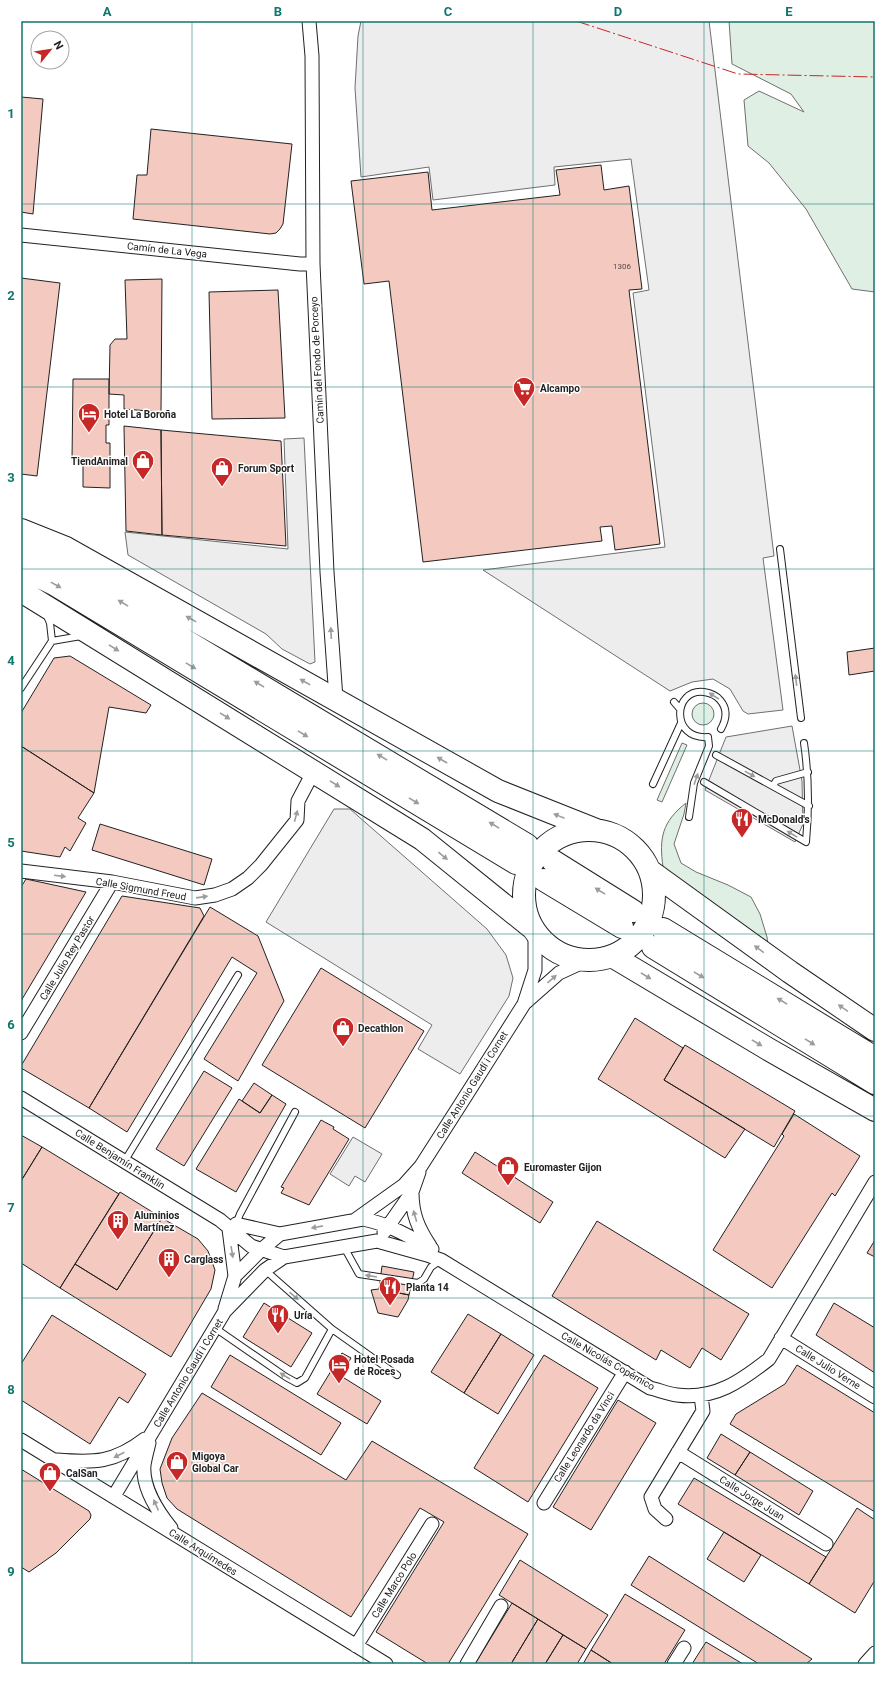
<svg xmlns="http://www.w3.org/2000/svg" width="896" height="1685" font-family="Roboto,sans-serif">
<rect width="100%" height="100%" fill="#fff"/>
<path fill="#e0efe3" stroke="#6f6f6f" d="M729 21H875V292L852 289 806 209 769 163 748 146 744 100 759 91 804 112 791 94 732 64Z
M692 714a11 11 0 1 1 22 0a11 11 0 1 1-22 0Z
M682 743 687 745 662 802 657 800Z
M686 803 684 814 674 844 681 863 696 872 728 885 751 897 760 914 767 937 768 945 663 867C659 838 662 822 686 803Z"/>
<path fill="#ededed" stroke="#6f6f6f" d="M361 21H709L774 556 763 558 783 710 748 714 743 711 730 689 713 679 692 682 670 691 483 570 665 547 633 293 649 290 631 159 554 167 555 185 433 200 429 167 361 177 355 88 358 36Z
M304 438 315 662 310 664 282 649 266 634 128 555 125 532 288 549 284 439Z
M792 726 802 781 803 824 795 842 705 790 726 737Z
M334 809H350L487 929 506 955 513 978 509 996 460 1074 418 1049 432 1025 266 922Z
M353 1137 382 1154 365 1182 355 1176 349 1186 330 1174Z"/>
<path fill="#f3c9c0" stroke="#222" d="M21 97 43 99 33 214 21 212Z
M151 129 292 144 283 224 280 229 276 233 270 234 133 219 137 175H147Z
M601 165 604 190 629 186 642 289 629 290 660 544 615 550 612 526 600 527 602 541 423 562 389 281 364 284 351 181 428 172 432 210 560 195 556 170Z
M21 278 60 283 37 476 21 474Z
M162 279 161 412 124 409V395L109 394 110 345 115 339H127L125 280Z
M278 290 285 418 212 419 209 292Z
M73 379H109V425H106V443H110V488L83 487V460H72Z
M124 426 161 430 162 535 126 531Z
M161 430 281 441 286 546 162 535Z
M875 648V671L849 675 847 652Z
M70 656 151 705 146 713 109 707 94 793 21 746V713L54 658Z
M21 746 94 793 78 818 86 823 70 851 65 847 60 857 21 851Z
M100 824 212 859 204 885 92 850Z
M26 879 86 892 21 1001V887Z
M122 896 200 908 204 916 89 1108 21 1068V1066Z
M210 907 258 936 284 1001 238 1081 204 1059 257 973 232 957 127 1132 89 1108Z
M321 968 424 1031 365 1128 262 1065Z
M635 1018 683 1048 664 1080 745 1129 725 1158 598 1079Z
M685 1045 795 1111 774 1147 664 1080Z
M204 1071 232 1088 184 1166 156 1149Z
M254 1083 272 1095 260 1113 242 1101Z
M272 1095 286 1104 236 1192 196 1169 239 1099 260 1113Z
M794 1114 860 1156 835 1196 832 1193 772 1288 713 1250 784 1136 782 1134Z
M321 1120 334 1127 333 1129 349 1139 309 1205 281 1193 284 1188 281 1187Z
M21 1135 42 1147 21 1181Z
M42 1147 119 1194 60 1288 21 1263V1181Z
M475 1152 553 1202 540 1223 462 1173Z
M120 1192 162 1218 117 1290 75 1264Z
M162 1218 198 1239 208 1251 215 1270 211 1289 171 1357 60 1288 75 1264 117 1290Z
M597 1221 749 1314 721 1360 702 1348 690 1368 661 1350 656 1360 552 1296Z
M875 1240V1257L867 1253Z
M382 1266 414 1272 409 1295 379 1289Z
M379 1289 409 1295 408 1300 398 1317 378 1313 371 1290Z
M264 1303 312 1333 291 1367 243 1337Z
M834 1303 875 1328V1373L816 1335Z
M468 1314 501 1334 464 1393 431 1372Z
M52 1315 146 1374 128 1403 119 1397 90 1444 21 1400V1364Z
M501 1334 534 1355 498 1414 464 1393Z
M342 1353 351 1358 341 1376 381 1401 367 1424 317 1394Z
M230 1355 341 1423 321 1455 211 1387Z
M544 1355 598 1388 528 1502 474 1468Z
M797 1365 875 1413V1512L730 1424 736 1414 785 1384Z
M202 1393 346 1480 372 1441 528 1534 448 1664H428L376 1632 444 1522 420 1508 351 1617 177 1509 167 1498 162 1483 160 1469 172 1438Z
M618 1400 656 1423 591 1530 553 1507Z
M721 1434 750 1452 735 1475 707 1458Z
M750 1452 813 1491 799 1515 735 1475Z
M21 1469 89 1511 91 1515 90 1519 56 1553 29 1572 21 1567Z
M694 1478 826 1557 809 1584 678 1504Z
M857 1508 875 1520V1580L855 1613 809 1584Z
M724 1532 761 1555 744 1582 707 1559Z
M649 1556 812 1659 806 1664H759L631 1585Z
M520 1560 608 1615 586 1649 499 1595Z
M625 1594 685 1630 664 1664H613L591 1650Z
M512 1603 538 1619 511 1664H475Z
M538 1619 563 1635 545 1664H511Z
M563 1635 586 1649 577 1664H545Z
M706 1642 743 1664H692Z
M591 1650 613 1664H583Z"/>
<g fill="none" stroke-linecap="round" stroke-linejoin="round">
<path stroke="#d3d3d3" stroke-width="22" stroke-dasharray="22 11" stroke-linecap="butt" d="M527 845 553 861
M516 863 544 880
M633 911 663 929
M622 927 653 947"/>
<g stroke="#222" stroke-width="8">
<path id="lane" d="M780 549 801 718
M52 641 81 636
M21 688 52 641 50 623 47 616
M674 702 680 709
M716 755 809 806
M704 782 806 842C809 809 809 777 804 743
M653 784 681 723
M773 786 776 781 808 772
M689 817 694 783 709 746 708 737C670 740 673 688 704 692 711 693 716 695 720 700 728 709 726 720 721 729
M124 1162 238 975
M236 1224 240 1214 295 1112
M344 1247 359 1274 418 1283 424 1279 431 1267 441 1260
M215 1328 286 1377 297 1383 305 1378 332 1329 265 1270
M332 1329 397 1375"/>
</g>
<g stroke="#222" stroke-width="15">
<path id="street" d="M309 21 312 56 313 264 327 572 336 699
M21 235 300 264H313
M21 871 112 882 195 898 215 895 232 889 248 878 261 865 297 820 298 801 308 782 316 772
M525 1003 559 973 585 961
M21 1033 112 882
M21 1098 220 1220 251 1246 284 1257
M412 1192C412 1214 418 1228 430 1246
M355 1220 404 1185 421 1166 460 1105 524 1004 535 970V934
M236 1224 280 1234
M229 1229 235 1276
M384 1232 412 1192 419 1172
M225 1309 235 1276 261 1250 280 1234 363 1219C389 1224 410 1237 432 1249
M781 1338 875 1397
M21 1440 386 1664
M149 1443C147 1451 145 1458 144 1465 142 1487 158 1512 171 1528
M678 1452 826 1544
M57 1460C94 1463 114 1463 145 1439
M114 1496 225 1311 265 1270 284 1257 377 1241 427 1255 441 1260 650 1388C659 1390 668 1394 677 1395 715 1400 741 1381 769 1359L875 1182
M544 1503 625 1372
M666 1519 655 1509 651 1497 703 1411 701 1396
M356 1646 432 1524
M467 1664 501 1606
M674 1664 684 1648
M865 1664 875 1653"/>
</g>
<g stroke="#222" stroke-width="24">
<path id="highway" d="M21 530 66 548 498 791 596 830
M21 548 61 566 527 845
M21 568 54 584 516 863
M21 591 422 839 531 927
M524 895a65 65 0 1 1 130 0a65 65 0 1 1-130 0Z
M553 861 633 911
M650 871 790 972 875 1030
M544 880 622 927
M663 929 875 1058
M653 947 875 1083
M612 956 768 1049 875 1110"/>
</g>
<use href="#lane" stroke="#fff" stroke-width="6"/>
<use href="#street" stroke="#fff" stroke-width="13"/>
<use href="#highway" stroke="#fff" stroke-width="22"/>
<path stroke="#c62828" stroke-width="1" stroke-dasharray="14 3 2 3" stroke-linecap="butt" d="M576 21 738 74 875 77"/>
</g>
<defs><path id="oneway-solid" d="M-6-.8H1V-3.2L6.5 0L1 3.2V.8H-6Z"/></defs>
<g fill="#9c9c9c">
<use href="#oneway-solid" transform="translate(56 585) rotate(29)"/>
<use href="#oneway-solid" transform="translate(123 603) rotate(-149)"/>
<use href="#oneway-solid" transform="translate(191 619) rotate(-151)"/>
<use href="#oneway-solid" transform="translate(331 633) rotate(-93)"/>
<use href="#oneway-solid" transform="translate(114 648) rotate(32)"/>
<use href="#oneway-solid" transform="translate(191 666) rotate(31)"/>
<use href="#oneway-solid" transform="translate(796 680) rotate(-97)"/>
<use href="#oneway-solid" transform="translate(305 682) rotate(-151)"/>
<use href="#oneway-solid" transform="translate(259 684) rotate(-149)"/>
<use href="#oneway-solid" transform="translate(714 696) rotate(-148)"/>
<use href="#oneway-solid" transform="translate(225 716) rotate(32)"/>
<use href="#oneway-solid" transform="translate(303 734) rotate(31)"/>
<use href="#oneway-solid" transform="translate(382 757) rotate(-149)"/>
<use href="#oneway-solid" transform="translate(442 760) rotate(-150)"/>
<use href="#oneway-solid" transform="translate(750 774) rotate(29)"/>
<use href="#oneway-solid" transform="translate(696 779) rotate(-71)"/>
<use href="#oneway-solid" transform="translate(335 784) rotate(32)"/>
<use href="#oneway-solid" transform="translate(414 801) rotate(31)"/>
<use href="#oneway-solid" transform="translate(296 816) rotate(-75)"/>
<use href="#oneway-solid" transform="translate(559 816) rotate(-158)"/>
<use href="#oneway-solid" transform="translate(494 825) rotate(-149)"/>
<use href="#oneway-solid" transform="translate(792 834) rotate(-149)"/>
<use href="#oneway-solid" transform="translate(443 856) rotate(39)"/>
<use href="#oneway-solid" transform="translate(60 876) rotate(7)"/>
<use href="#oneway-solid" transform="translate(600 891) rotate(-148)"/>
<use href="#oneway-solid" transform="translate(202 897) rotate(-8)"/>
<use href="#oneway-solid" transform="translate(759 949) rotate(-144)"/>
<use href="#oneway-solid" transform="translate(699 975) rotate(31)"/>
<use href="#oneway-solid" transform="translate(646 976) rotate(31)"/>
<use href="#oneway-solid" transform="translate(552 979) rotate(-41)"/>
<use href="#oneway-solid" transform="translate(782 1001) rotate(-149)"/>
<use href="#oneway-solid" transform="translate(843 1008) rotate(-146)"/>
<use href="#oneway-solid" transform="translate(810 1042) rotate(32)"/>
<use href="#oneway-solid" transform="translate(757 1043) rotate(31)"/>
<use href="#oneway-solid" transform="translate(415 1216) rotate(-106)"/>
<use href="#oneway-solid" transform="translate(317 1227) rotate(169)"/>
<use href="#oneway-solid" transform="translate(232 1252) rotate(81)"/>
<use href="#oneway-solid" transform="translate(371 1276) rotate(-171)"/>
<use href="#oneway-solid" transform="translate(294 1296) rotate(41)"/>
<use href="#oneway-solid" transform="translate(285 1376) rotate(-148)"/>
<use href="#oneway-solid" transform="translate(119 1455) rotate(153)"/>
<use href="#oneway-solid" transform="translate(156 1505) rotate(-114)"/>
</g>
<path fill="none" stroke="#0f766e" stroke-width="1" stroke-opacity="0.55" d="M192 21V1664M363 21V1664M533 21V1664M704 21V1664M21 204H875M21 387H875M21 569H875M21 751H875M21 934H875M21 1116H875M21 1298H875M21 1481H875"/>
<defs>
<g id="supermarket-pin" transform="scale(1.15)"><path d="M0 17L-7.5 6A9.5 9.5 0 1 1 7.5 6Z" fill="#c62828" stroke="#fff"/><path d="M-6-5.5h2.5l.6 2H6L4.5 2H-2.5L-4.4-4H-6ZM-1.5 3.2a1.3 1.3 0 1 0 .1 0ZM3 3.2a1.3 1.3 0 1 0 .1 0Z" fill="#fff"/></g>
<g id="hotel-pin" transform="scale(1.15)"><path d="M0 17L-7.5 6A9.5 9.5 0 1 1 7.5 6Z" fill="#c62828" stroke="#fff"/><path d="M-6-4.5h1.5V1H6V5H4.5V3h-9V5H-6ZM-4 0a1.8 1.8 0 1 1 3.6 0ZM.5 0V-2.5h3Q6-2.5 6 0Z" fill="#fff"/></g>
<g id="shop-pin" transform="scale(1.15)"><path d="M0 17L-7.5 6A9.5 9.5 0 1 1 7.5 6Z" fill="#c62828" stroke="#fff"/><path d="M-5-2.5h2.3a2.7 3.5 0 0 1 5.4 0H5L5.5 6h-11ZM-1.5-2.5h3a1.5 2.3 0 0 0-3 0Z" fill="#fff"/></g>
<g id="restaurant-pin" transform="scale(1.15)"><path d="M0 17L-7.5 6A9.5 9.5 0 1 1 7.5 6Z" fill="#c62828" stroke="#fff"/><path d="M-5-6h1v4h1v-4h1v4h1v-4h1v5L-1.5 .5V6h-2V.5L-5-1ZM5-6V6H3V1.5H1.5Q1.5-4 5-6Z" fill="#fff"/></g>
<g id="building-pin" transform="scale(1.15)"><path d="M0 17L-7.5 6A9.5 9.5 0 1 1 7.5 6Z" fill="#c62828" stroke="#fff"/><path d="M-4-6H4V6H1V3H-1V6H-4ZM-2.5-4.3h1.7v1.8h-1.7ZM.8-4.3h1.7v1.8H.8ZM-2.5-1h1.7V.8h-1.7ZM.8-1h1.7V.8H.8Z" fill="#fff"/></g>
</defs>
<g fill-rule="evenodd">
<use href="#supermarket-pin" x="524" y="388"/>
<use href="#hotel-pin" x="89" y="414"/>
<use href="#shop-pin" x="143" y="461"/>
<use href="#shop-pin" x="222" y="468"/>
<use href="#restaurant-pin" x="742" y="819"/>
<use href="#shop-pin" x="343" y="1028"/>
<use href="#shop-pin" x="508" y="1167"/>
<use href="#building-pin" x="118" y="1221"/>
<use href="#building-pin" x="169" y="1259"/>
<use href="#restaurant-pin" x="390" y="1287"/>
<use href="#restaurant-pin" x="278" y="1315"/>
<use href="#hotel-pin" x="339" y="1365"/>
<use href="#shop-pin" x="177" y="1462"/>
<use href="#shop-pin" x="50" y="1473"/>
</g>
<g text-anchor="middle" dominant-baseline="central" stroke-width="3" stroke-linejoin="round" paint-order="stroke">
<g font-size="8" fill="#564c4a">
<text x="622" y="266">1306</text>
</g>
<g font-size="10" fill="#222" stroke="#fff">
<text transform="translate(167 250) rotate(6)">Camín de La Vega</text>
<text transform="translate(317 360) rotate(-93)">Camín del Fondo de Porceyo</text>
<text transform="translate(141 889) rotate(10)">Calle Sigmund Freud</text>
<text transform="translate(67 958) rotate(-59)">Calle Julio Rey Pastor</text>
<text transform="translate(472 1085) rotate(-58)">Calle Antonio Gaudí i Cornet</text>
<text transform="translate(120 1159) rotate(32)">Calle Benjamín Franklin</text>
<text transform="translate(608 1361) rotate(30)">Calle Nicolás Copérnico</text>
<text transform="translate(828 1367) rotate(32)">Calle Julio Verne</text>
<text transform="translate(188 1373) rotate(-59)">Calle Antonio Gaudí i Cornet</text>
<text transform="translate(584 1437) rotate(-58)">Calle Leonardo da Vinci</text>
<text transform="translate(752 1498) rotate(32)">Calle Jorge Juan</text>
<text transform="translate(203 1552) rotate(32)">Calle Arquímedes</text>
<text transform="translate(394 1585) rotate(-58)">Calle Marco Polo</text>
</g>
<g font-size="10" font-weight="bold" fill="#222" stroke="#fff" text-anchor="start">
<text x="540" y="388">Alcampo</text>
<text x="104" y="414">Hotel La Boroña</text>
<text x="128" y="461" text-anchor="end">TiendAnimal</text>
<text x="238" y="468">Forum Sport</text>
<text x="758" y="819">McDonald's</text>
<text x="358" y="1028">Decathlon</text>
<text x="524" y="1167">Euromaster Gijon</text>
<text x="134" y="1215">Aluminios<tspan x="134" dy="12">Martínez</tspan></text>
<text x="184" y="1259">Carglass</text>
<text x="406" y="1287">Planta 14</text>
<text x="294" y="1315">Uría</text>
<text x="354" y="1359">Hotel Posada<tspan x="354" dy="12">de Roces</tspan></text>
<text x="192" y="1456">Migoya<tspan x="192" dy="12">Global Car</tspan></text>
<text x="66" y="1473">CalSan</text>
</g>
</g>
<rect width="896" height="1685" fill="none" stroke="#ffffff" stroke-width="44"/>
<g transform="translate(50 50) rotate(60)"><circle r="19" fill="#ffffff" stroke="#a7a7a7"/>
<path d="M0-3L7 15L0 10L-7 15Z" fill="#c62828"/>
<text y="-6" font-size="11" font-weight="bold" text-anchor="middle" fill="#222222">N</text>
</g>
<rect x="22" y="22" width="852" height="1641" fill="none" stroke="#0f766e" stroke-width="1.5"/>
<g font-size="13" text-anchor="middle" font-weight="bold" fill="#0f766e">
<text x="107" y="16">A</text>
<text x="278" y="16">B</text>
<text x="448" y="16">C</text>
<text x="618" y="16">D</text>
<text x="789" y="16">E</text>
<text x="11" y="118">1</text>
<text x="11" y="300">2</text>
<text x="11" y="482">3</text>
<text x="11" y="665">4</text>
<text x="11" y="847">5</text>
<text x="11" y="1029">6</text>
<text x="11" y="1212">7</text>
<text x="11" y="1394">8</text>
<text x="11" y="1576">9</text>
</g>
</svg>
